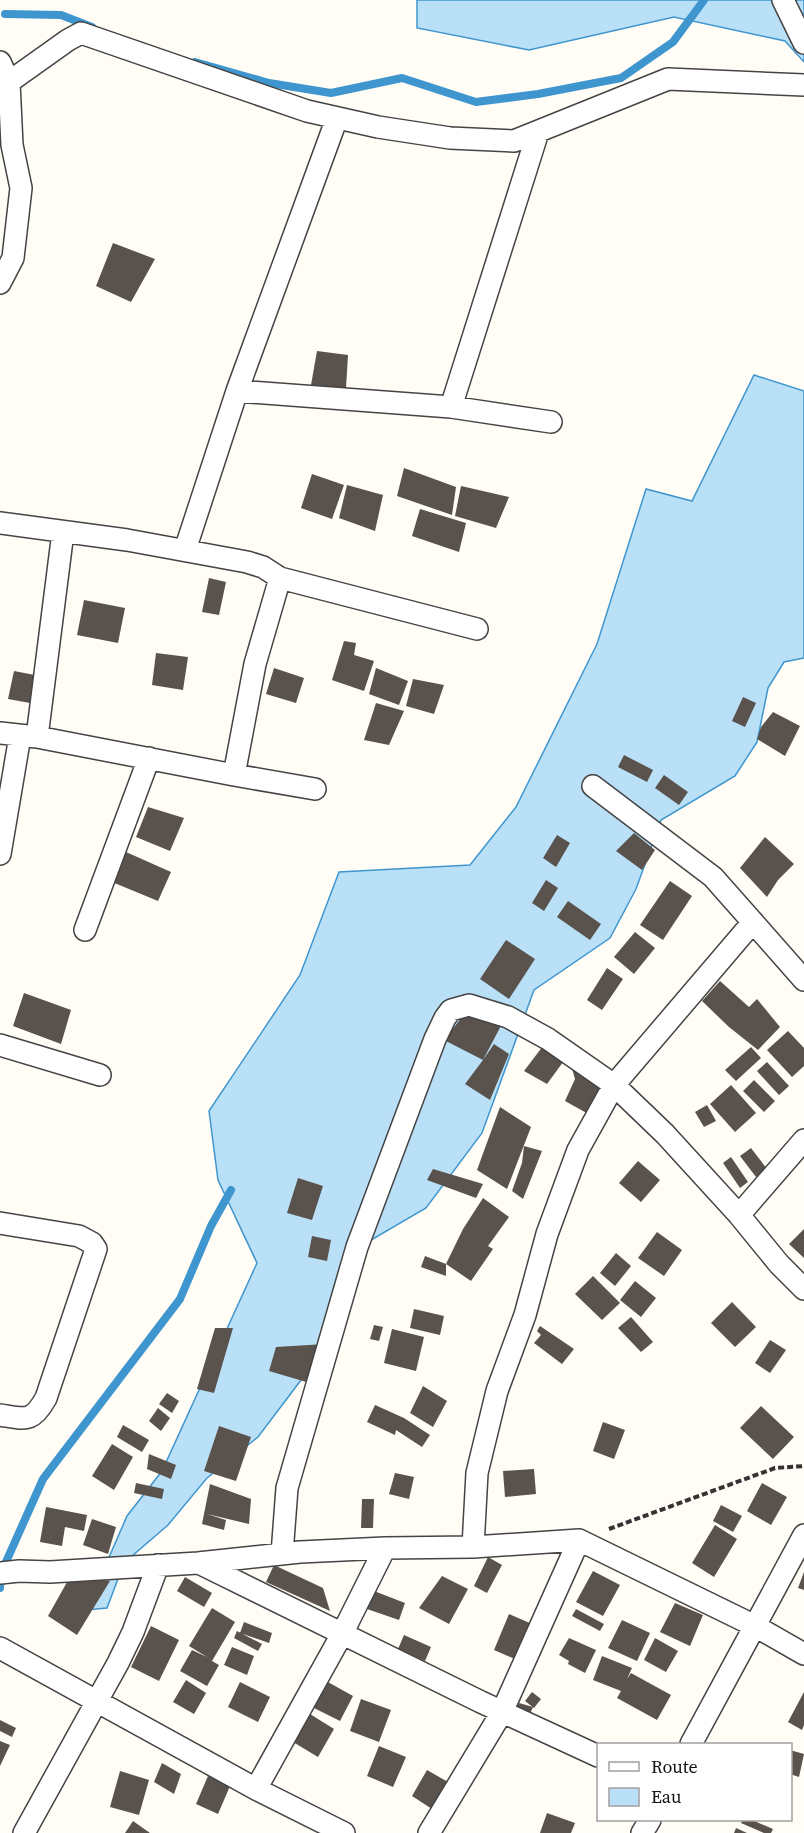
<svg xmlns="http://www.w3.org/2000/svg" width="804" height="1833" font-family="'Source Serif 4',serif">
<rect width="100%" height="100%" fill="#fffdf5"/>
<path fill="#b9e0f7" stroke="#3f96cf" stroke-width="1.5" d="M417 0H804V62L785 41 674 17 529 50 417 28Z
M754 375 804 391V658L784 662 768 688 757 742 735 776 661 820 636 889 610 938 534 990 482 1133 426 1208 371 1240 301 1380 258 1437 207 1478 168 1525 124 1563 107 1608 86 1610 127 1516 162 1471 257 1263 218 1180 209 1111 300 975 339 872 470 865 516 807 597 644 646 489 692 501Z"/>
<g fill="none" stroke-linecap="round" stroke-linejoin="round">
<path stroke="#3f96cf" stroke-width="8" d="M5 14 61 15 92 27
M195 62 269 83 331 93 402 78 476 102 538 94 621 78 673 42 704 0
M0 1588 1 1573 43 1479 180 1299 211 1226 231 1190"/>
</g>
<path fill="#5a524d" d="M113 243 155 259 131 302 96 286Z
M317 351 348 355 346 388 311 385Z
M404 468 456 487 452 515 397 496Z
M312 474 344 485 332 519 301 508Z
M347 485 383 495 375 531 339 518Z
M461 486 509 497 496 528 455 516Z
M420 509 466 523 459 552 412 536Z
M209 578 226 582 219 615 202 612Z
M84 600 125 608 118 643 77 635Z
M344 641 356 643 354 655 374 661 364 691 332 680Z
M156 653 188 657 183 690 152 685Z
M274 668 304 678 296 703 266 694Z
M376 668 408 681 399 705 369 694Z
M14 671 45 677 41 705 8 699Z
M413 679 444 685 434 714 406 706Z
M743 697 756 703 745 727 732 721Z
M376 703 404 711 389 745 364 740Z
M773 712 800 726 785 756 757 739 761 727Z
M624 755 653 770 647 782 618 767Z
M664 775 688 792 679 805 655 788Z
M148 807 184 818 170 851 136 837Z
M634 833 655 850 642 870 616 851Z
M557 835 570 843 556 867 543 858Z
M765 837 794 864 778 880 767 897 740 868Z
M126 852 171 872 158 901 112 882Z
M546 880 558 888 544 911 532 903Z
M670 881 692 896 663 940 640 925Z
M568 901 601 924 590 940 557 917Z
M635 932 655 948 634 974 614 957Z
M506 940 535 959 509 999 480 979Z
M607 968 623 979 602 1010 587 1000Z
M720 981 749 1007 757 999 780 1027 758 1050 729 1027 702 1001Z
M24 993 71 1010 61 1044 13 1026Z
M466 1012 504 1020 483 1060 494 1044 509 1054 490 1100 465 1084 483 1060 444 1040Z
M788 1031 804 1048V1066L792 1077 767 1050Z
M543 1046 566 1058 547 1084 524 1071Z
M751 1047 761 1058 736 1081 725 1070Z
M767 1062 789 1086 779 1095 757 1071Z
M571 1065 611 1090 592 1116 565 1101 575 1079Z
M754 1080 775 1101 764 1112 743 1091Z
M731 1085 756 1113 735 1132 710 1104Z
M707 1105 716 1121 704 1127 695 1112Z
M500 1107 531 1127 507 1189 477 1170Z
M524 1146 542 1151 523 1199 512 1191 522 1163Z
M751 1148 767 1169 756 1177 740 1156Z
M731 1157 748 1182 740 1188 723 1163Z
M638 1161 660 1180 641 1202 619 1183Z
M433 1169 483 1184 476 1198 427 1180Z
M298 1178 323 1186 312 1220 287 1213Z
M483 1198 509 1217 488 1246 493 1249 471 1281 446 1264V1276L421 1267 425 1256 446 1264 463 1229Z
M804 1229V1258L789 1244Z
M657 1232 682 1250 664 1276 638 1258Z
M312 1236 331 1240 327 1261 308 1257Z
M616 1253 631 1266 615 1286 600 1273Z
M593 1276 620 1303 602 1320 575 1294Z
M635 1281 656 1298 641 1317 620 1300Z
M732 1302 756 1327 735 1347 711 1323Z
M414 1309 444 1316 440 1335 410 1328Z
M631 1317 653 1342 641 1352 618 1328Z
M374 1325 383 1327 379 1341 370 1339Z
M540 1326 574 1349 562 1364 534 1343 541 1335 537 1331Z
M215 1328H233L214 1393 197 1389Z
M392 1329 424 1337 416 1371 384 1363Z
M770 1340 786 1350 770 1373 755 1363Z
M325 1344 313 1384 269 1371 276 1347Z
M423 1386 447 1401 433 1427 410 1413Z
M167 1393 179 1401 172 1413 159 1404Z
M375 1405 404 1418 430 1435 422 1447 396 1430 395 1435 367 1422Z
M761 1406 794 1437 773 1459 740 1428Z
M158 1408 170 1418 161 1431 149 1421Z
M603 1422 625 1430 614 1459 593 1451Z
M123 1425 149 1440 142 1452 117 1437Z
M219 1426 251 1437 236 1481 204 1471Z
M112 1444 133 1457 114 1490 92 1476Z
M149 1454 176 1465 171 1479 147 1469Z
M534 1469 536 1494 505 1497 503 1471Z
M395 1473 414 1477 409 1499 389 1494Z
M136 1483 164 1489 162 1499 134 1493Z
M762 1483 787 1497 771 1525 747 1511Z
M210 1484 251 1499 249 1524 207 1514 226 1520 224 1530 202 1524Z
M362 1499H374L373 1528H361Z
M721 1505 742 1516 733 1532 713 1521Z
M46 1507 87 1515 84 1531 65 1527 62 1546 40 1542Z
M92 1519 116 1527 108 1554 83 1545Z
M715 1525 737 1539 714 1577 692 1563Z
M488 1557 502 1565 487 1593 474 1586Z
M274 1565 323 1588 330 1611 266 1582Z
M593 1571 620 1585 603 1616 576 1602Z
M804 1572V1590L798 1588Z
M71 1575 110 1581 77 1635 48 1616Z
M442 1576 468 1589 449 1624 419 1608Z
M185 1577 212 1593 204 1607 177 1591Z
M374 1591 405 1603 399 1620 367 1609Z
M675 1603 703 1615 690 1646 660 1632Z
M212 1608 235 1622 212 1661 219 1665 207 1686 180 1671 192 1650 207 1657 189 1646Z
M576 1609 604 1624 600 1631 572 1616Z
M509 1614 539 1627 524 1663 494 1650Z
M622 1620 650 1633 637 1661 608 1648Z
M244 1622 272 1633 269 1643 240 1633Z
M151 1626 179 1640 159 1681 131 1667Z
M237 1631 262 1644 258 1651 234 1638Z
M404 1635 431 1647 425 1661 398 1649Z
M569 1638 596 1650 585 1673 568 1664 569 1661 559 1655Z
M655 1638 678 1651 666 1672 644 1660Z
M232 1647 254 1656 247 1675 224 1665Z
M602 1656 632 1668 627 1679 631 1673 671 1695 657 1720 617 1698 621 1691 593 1680Z
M186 1680 206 1693 194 1714 173 1702Z
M326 1681 353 1696 340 1721 312 1707Z
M240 1682 270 1697 258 1722 228 1707Z
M532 1692 541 1699 534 1708 525 1701Z
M804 1692V1725L802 1730 788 1722Z
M361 1699 391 1710 379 1742 350 1731Z
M519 1703 533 1707 530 1714 516 1709Z
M310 1714 334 1729 318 1757 293 1742Z
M0 1720 16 1728 12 1737 0 1731Z
M0 1741 10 1745 0 1766Z
M379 1746 406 1757 393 1787 367 1776Z
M790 1750 804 1754 799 1777 790 1774Z
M162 1763 181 1774 174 1794 154 1782Z
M427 1770 448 1782 432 1809 412 1796Z
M120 1771 149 1780 139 1815 110 1807Z
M208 1776 230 1786 218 1814 196 1804Z
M547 1813 575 1823 571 1833H540Z
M743 1820H752L773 1829 771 1833H764L741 1823Z
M133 1821 150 1833H125Z
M736 1828 747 1833H734Z"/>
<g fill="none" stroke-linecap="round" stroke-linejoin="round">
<g stroke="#444" stroke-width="24">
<path id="street" d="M783 0 804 43
M0 62 9 82 12 145 21 188 13 258 0 283
M9 82 68 40 81 33 307 111 378 127 450 138 514 141 668 79 804 85
M237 391 451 407 551 422
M451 407 538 132
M0 523 127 540 247 562 263 567 280 578 477 629
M185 550 237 391 337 118
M0 733 37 737 234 775 255 664 280 578
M37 737 63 532
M234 775 315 789
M593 786 713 877 804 980
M0 854 20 736
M85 930 149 758
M0 1045 100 1075
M739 1215 804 1140
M0 1223 79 1236 92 1243 96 1249 46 1398C32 1423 26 1419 0 1415
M473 1547 477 1473 497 1391 525 1315 547 1234 578 1150 614 1085 753 922
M282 1554 287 1488 357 1247 435 1039 445 1018 451 1010 469 1005 508 1017 548 1039 614 1085 665 1134 739 1215 779 1264 804 1289
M199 1563 481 1702 598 1756
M0 1573 19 1571 50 1572 198 1563 300 1552 385 1548 473 1547 579 1540 755 1626 804 1654
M0 1648 256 1789 344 1833
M691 1744 804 1535
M256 1789 342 1634 385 1548
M24 1833 118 1663 133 1632 158 1565
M429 1833 502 1712 579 1540
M642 1833 650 1820"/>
</g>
<path stroke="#333" stroke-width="4" stroke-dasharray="6 3" stroke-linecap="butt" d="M609 1529 775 1468 804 1466"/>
<use href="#street" stroke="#fff" stroke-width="21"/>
</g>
<rect x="597" y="1743" width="195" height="78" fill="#ffffff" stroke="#a0a0a0" stroke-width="1.5"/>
<rect x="609" y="1762" width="30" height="9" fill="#ffffff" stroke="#a0a0a0" stroke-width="1.5"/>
<text x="651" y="1773" font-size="18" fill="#111111">Route</text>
<rect x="609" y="1788" width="30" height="18" fill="#b9e0f7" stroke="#a0a0a0" stroke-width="1.5"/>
<text x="651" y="1803" font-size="18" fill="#111111">Eau</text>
</svg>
